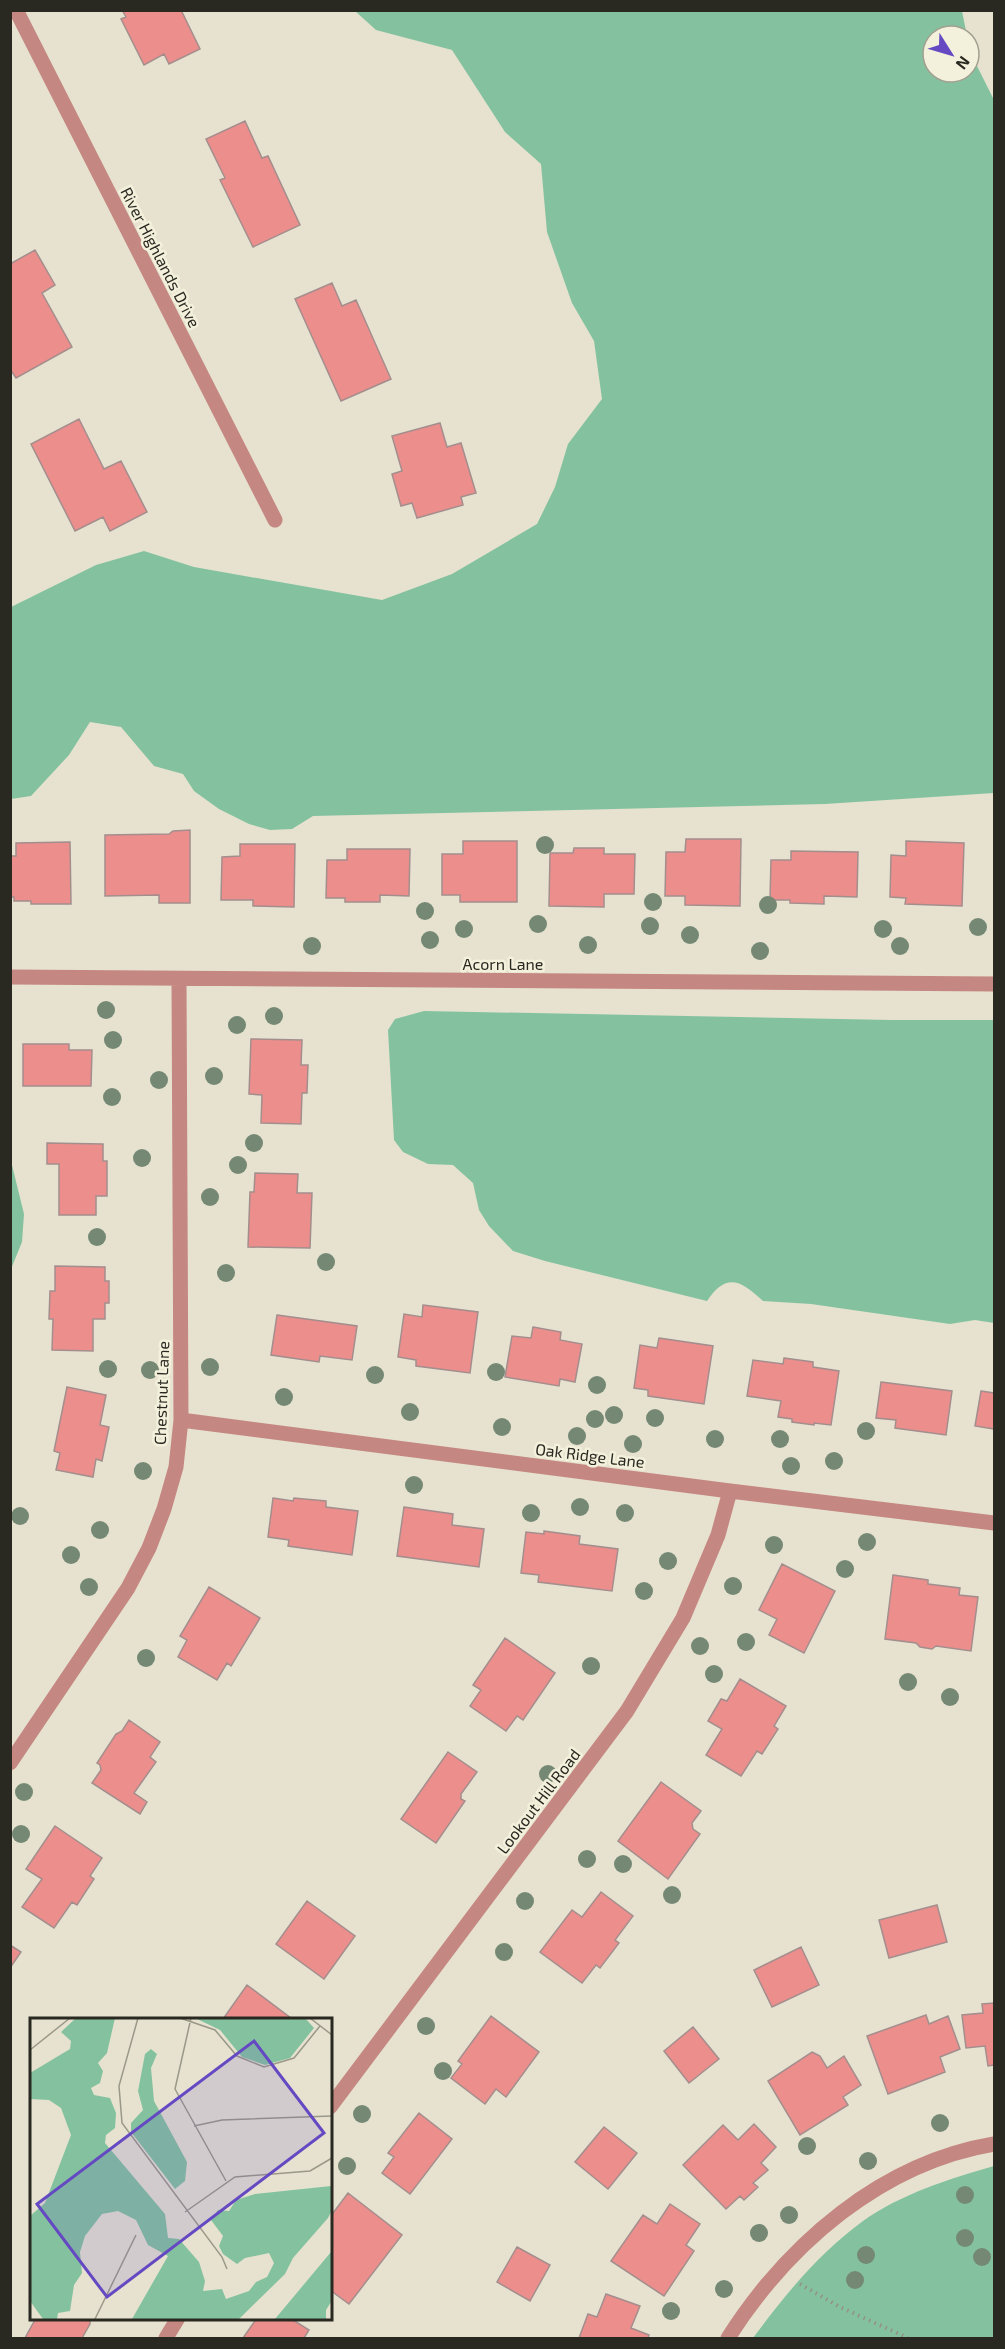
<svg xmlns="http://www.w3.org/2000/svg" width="1005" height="2349" font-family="'Exo 2',sans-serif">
<rect width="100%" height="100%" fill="#e6e2cf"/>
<path fill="#84c29f" d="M355 11H962L967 36H933V72H969V45L971 54 994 100V793L825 804 313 816 292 829 270 830 249 824 219 809 194 791 183 774 154 766 121 727 90 722 69 755 31 796 11 799V607L96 565 144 551 194 567 382 600 452 574 537 524 555 487 568 444 602 399 594 341 572 303 547 232 541 164 505 132 452 50 376 30Z
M424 1011 892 1020H994V1323L975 1320 950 1324 811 1304 763 1301C741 1280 726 1272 707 1301L545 1261 513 1251 489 1226 479 1210 473 1183 453 1165 428 1164 403 1152 394 1140 388 1030 395 1019Z
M11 1161 24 1214 22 1242 11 1269Z
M994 2166V2338H753C785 2295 819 2253 863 2221 901 2194 949 2179 994 2166Z"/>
<path fill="#eb8e8c" stroke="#a48e8d" stroke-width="1.5" d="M122 10H181L200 49 169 64 164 54 144 65 121 19 126 17Z
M245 121 262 158 268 156 300 225 253 247 220 180 225 178 206 139Z
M35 250 55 285 42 293 72 347 16 378 10 369V264Z
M332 283 342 306 356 300 391 379 341 401 295 299Z
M79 419 104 469 121 461 147 512 110 531 103 517 75 531 31 444Z
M440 423 447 447 461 443 476 493 461 497 463 505 417 518 412 503 401 506 392 474 402 471 392 436Z
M190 830V903H159V895L105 896V835L169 834 173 831Z
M686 839H741L740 906 685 905V896H665L666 852H685Z
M463 841H517V902H460V895H442V854H463Z
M906 841 964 843 962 906 905 904 906 898 890 897 891 855 906 856Z
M70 842 71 904H31V901H14V897H10V856H16V843Z
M240 844H295L294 907 253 906V900H221L222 857 240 856Z
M574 848H604V854H635L634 894H604V907L549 906 550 853H573Z
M347 849H410L409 896 380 895V902H345V898H326L327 860H347Z
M791 851 858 852 857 897 824 896V904L790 903V900H770L771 860H791Z
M251 1039 302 1040 301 1065H308L307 1093H302L301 1124 261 1123 262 1095 249 1094Z
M23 1044H69V1050H92L91 1086H23Z
M47 1143 103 1144V1161H107V1196H96V1215H59V1164H47Z
M255 1173 298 1174 297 1193H312L310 1248 248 1247 250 1192H254Z
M55 1266 105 1267V1281H109V1303H105V1319H93V1351L52 1350 53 1319H49L50 1291H55Z
M423 1305 478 1312 470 1373 416 1366V1360L398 1357 404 1314 422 1317Z
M277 1315 357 1326 352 1360 320 1356 319 1362 271 1355Z
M533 1327 561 1332 560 1340 582 1344 575 1382 560 1379 559 1386 505 1377 512 1336 531 1338Z
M659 1338 713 1346 704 1404 648 1396V1390L634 1388 640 1345 657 1348Z
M784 1358 813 1362V1367L839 1371 831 1425 814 1423V1425L792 1422V1419L778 1417 781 1401 747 1396 753 1360 783 1364Z
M881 1382 952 1391 946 1435 895 1428 896 1420 876 1418Z
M67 1387 106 1395 100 1425 109 1427 102 1461 96 1459 93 1477 56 1470 60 1453 54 1451Z
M981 1391 994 1393V1429L975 1426Z
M273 1498 293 1501 294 1498 326 1501V1507L358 1511 352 1555 288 1546 289 1540 268 1537Z
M404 1507 453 1514 452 1525 484 1529 479 1567 397 1556Z
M544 1531 580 1536 579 1544 618 1549 612 1591 538 1582 539 1575 521 1573 526 1532 544 1534Z
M782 1564 835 1591 804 1653 769 1635 777 1619 759 1610Z
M893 1575 928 1580V1584L960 1588 959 1595 978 1597 971 1651 936 1646 932 1649 920 1647 916 1643 885 1639Z
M209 1587 260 1618 231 1666 227 1663 217 1680 178 1657 187 1640 180 1636Z
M505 1638 555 1673 523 1720 517 1716 506 1731 470 1706 481 1690 473 1685Z
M740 1679 786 1706 774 1726 778 1729 762 1754 757 1751 741 1776 706 1755 722 1729 708 1721 721 1699 727 1701Z
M129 1720 160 1742 150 1757 156 1762 134 1793 147 1802 140 1814 92 1783 101 1770 100 1765 97 1763 116 1734 122 1731Z
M448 1752 477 1772 461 1794V1799L465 1801 436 1843 401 1819Z
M661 1782 701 1811 692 1823 693 1829 700 1834 668 1879 618 1841Z
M55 1826 102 1858 90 1876 94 1879 77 1905 72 1902 54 1928 22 1907 42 1879 26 1869Z
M601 1892 633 1916 615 1940 619 1943 600 1968 596 1965 582 1983 540 1952 572 1910 582 1917Z
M307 1901 355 1936 324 1979 276 1944Z
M937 1905 947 1942 889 1958 879 1920Z
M10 1945 21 1952 10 1968Z
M801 1947 819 1985 772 2007 754 1970Z
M247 1985 291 2018 290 2019H223Z
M994 2003V2065L988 2066 985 2046 966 2048 962 2015 983 2013 982 2004Z
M926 2015 929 2024 948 2016 960 2049 940 2057 945 2072 888 2094 867 2036Z
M491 2016 539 2052 506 2097 496 2089 485 2104 451 2078 462 2064 458 2061Z
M693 2027 719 2059 689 2083 664 2051Z
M812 2052 820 2056 827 2068 844 2056 861 2085 843 2097 848 2105 800 2135 768 2081Z
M419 2113 452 2139 410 2194 382 2173 394 2157 388 2153Z
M754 2124 776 2147 761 2163 768 2170 753 2183 758 2187 744 2200 740 2196 726 2209 683 2165 723 2125 738 2140Z
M604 2127 637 2153 608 2189 575 2162Z
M348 2193 402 2235 349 2304 330 2290V2231L333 2227 330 2225V2217Z
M670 2204 700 2224 686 2245 694 2251 664 2296 611 2261 643 2215 657 2224Z
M517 2247 550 2265 530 2301 497 2282Z
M606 2294 640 2306 631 2328 649 2335 648 2338H579L588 2314 597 2317Z
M36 2318H90V2324L82 2338H25Z
M257 2318H290L309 2330 304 2338H243Z"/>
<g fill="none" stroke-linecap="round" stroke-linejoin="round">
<path stroke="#949183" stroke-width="4" stroke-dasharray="1.5 4.5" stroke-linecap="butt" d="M800 2284 840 2307 908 2338"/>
<path stroke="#c58781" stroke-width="15" d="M16 10 275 520
M10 977 994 984
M181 1420 730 1491 994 1523
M10 1763 128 1588 149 1548 164 1509 176 1467 181 1420 179 979
M330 2107 627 1711 683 1618 718 1535 730 1491
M166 2338 178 2318
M728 2338C788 2244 881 2163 994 2144"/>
</g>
<g fill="#748874">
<circle cx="545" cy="845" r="9"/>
<circle cx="653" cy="902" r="9"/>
<circle cx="768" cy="905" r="9"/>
<circle cx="425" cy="911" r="9"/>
<circle cx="538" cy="924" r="9"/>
<circle cx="650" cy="926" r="9"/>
<circle cx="978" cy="927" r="9"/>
<circle cx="464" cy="929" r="9"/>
<circle cx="883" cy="929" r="9"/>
<circle cx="690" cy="935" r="9"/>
<circle cx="430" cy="940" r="9"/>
<circle cx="588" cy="945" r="9"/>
<circle cx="312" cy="946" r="9"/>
<circle cx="900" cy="946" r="9"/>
<circle cx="760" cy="951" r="9"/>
<circle cx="106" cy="1010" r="9"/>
<circle cx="274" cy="1016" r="9"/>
<circle cx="237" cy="1025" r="9"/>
<circle cx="113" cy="1040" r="9"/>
<circle cx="214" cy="1076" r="9"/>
<circle cx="159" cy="1080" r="9"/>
<circle cx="112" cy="1097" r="9"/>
<circle cx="254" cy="1143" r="9"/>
<circle cx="142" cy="1158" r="9"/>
<circle cx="238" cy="1165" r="9"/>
<circle cx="210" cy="1197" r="9"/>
<circle cx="97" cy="1237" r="9"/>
<circle cx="326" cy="1262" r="9"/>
<circle cx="226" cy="1273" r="9"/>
<circle cx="210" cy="1367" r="9"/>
<circle cx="108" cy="1369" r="9"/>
<circle cx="150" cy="1370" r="9"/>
<circle cx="496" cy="1372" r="9"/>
<circle cx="375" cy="1375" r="9"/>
<circle cx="597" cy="1385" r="9"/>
<circle cx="284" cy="1397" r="9"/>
<circle cx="410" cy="1412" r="9"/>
<circle cx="614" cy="1415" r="9"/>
<circle cx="655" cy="1418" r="9"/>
<circle cx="595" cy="1419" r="9"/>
<circle cx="502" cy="1427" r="9"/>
<circle cx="866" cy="1431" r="9"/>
<circle cx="577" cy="1436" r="9"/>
<circle cx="715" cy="1439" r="9"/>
<circle cx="780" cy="1439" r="9"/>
<circle cx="633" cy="1444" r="9"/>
<circle cx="834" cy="1461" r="9"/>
<circle cx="791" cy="1466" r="9"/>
<circle cx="143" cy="1471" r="9"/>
<circle cx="414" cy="1485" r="9"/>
<circle cx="580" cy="1507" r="9"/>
<circle cx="531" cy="1513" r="9"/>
<circle cx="625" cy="1513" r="9"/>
<circle cx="20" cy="1516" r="9"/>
<circle cx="100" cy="1530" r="9"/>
<circle cx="867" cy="1542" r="9"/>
<circle cx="774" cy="1545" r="9"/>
<circle cx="71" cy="1555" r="9"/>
<circle cx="668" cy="1561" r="9"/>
<circle cx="845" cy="1569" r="9"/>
<circle cx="733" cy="1586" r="9"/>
<circle cx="89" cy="1587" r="9"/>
<circle cx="644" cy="1591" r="9"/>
<circle cx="746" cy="1642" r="9"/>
<circle cx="700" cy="1646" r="9"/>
<circle cx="146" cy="1658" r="9"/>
<circle cx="591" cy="1666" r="9"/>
<circle cx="714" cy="1674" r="9"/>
<circle cx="908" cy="1682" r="9"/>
<circle cx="950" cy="1697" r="9"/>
<circle cx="548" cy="1774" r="9"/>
<circle cx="24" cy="1792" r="9"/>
<circle cx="21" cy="1834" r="9"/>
<circle cx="587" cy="1859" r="9"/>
<circle cx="623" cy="1864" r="9"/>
<circle cx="672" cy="1895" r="9"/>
<circle cx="525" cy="1901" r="9"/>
<circle cx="504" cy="1952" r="9"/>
<circle cx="426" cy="2026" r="9"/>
<circle cx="443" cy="2071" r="9"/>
<circle cx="362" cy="2114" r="9"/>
<circle cx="940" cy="2123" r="9"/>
<circle cx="807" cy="2146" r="9"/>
<circle cx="868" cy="2161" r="9"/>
<circle cx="347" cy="2166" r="9"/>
<circle cx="965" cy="2195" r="9"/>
<circle cx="789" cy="2215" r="9"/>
<circle cx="759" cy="2233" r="9"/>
<circle cx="965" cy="2238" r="9"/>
<circle cx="866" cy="2255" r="9"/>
<circle cx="982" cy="2257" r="9"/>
<circle cx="855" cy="2280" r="9"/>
<circle cx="724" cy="2289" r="9"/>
<circle cx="671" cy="2311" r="9"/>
</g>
<g text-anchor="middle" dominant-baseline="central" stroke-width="5" stroke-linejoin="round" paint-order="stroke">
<g font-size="16" fill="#292821" stroke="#f3f0dc">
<text transform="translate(161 257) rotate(63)">River Highlands Drive</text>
<text x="503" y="963">Acorn Lane</text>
<text transform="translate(161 1393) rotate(-88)">Chestnut Lane</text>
<text transform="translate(590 1455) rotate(7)">Oak Ridge Lane</text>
<text transform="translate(538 1801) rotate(-53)">Lookout Hill Road</text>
</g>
</g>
<g transform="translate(30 2018)">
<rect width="302" height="302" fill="#e6e2cf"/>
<path d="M46 0H85L77 35 68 45 73 53 70 65 61 70 64 77 80 80 86 95 85 110 76 117 75 125 135 196 138 220 149 221 169 244 175 263 173 273 192 271 196 281 219 273 226 264 237 259 244 245 239 235 215 240 207 246 193 236 189 228 193 218 181 202 188 192 199 193 206 182 225 176 301 168V194L298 200 263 240 255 256 209 301H102L138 238 118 227 106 202 88 193 72 196 55 218 50 234 52 255 44 267 40 293 28 295 27 301H13L0 283V198L15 185 41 117 31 90 19 82 0 81V55L40 31 41 23 31 14ZM165 0H275L284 10 260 40 235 47 212 39 190 12ZM121 31 127 36 121 50 124 83 157 144 155 163 145 171 101 114V105L113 92 108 73 115 36ZM301 234V284L296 292V301H245Z" fill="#84c29f"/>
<path fill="none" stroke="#9a9889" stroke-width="1.5" d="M108 0 89 68 92 105 192 239 197 251M150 0 185 12 207 38 234 49 264 40 290 8M161 0 145 71 196 163M280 0 302 17M0 32 40 0M164 108 192 102 302 98M155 194 205 159 280 153 302 140M65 301 106 217"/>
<path fill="#6449c2" fill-opacity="0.15" stroke="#6449c2" stroke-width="3" d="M224 23 294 115 77 279 7 186Z"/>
<rect width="302" height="302" fill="none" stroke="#292821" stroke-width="3"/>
</g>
<rect width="1005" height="2349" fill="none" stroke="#292821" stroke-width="24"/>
<g transform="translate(951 54) rotate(127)"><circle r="28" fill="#f3f0dc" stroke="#a2a091" stroke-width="1.5"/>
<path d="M0-4.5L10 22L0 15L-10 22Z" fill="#6449c2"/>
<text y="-9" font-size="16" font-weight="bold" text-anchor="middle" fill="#292821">N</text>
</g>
</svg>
